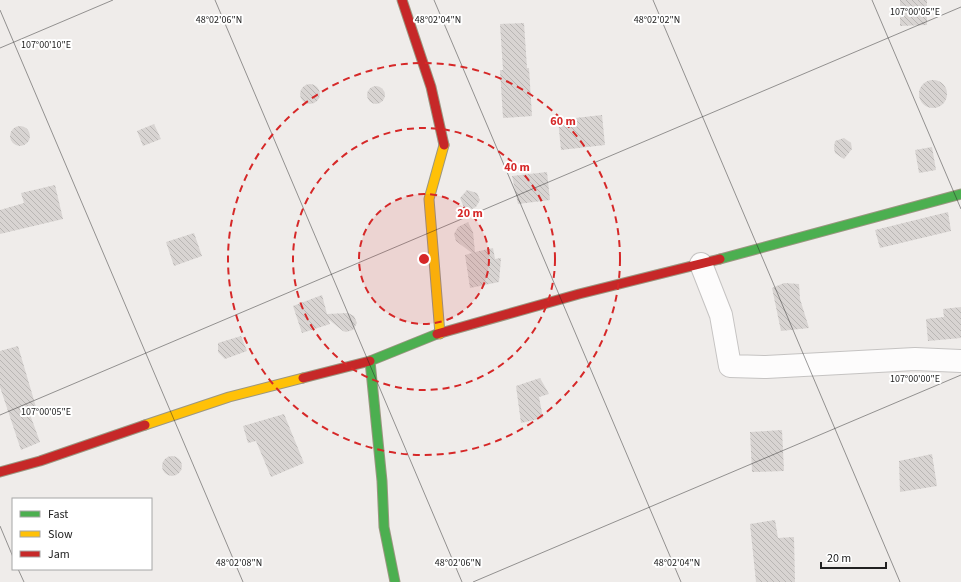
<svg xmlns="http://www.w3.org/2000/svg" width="961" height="582" font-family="'Source Sans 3',sans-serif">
<defs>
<pattern id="building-back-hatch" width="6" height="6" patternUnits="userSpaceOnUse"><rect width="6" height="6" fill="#d8d4d2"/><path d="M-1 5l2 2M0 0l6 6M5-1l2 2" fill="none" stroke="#b9b6b4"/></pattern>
</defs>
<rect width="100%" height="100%" fill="#efecea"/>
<path fill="url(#building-back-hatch)" d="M900 0H927V25L900 26Z
M524 23 527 68H529L532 116 503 118 500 70H503L500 24Z
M919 94a14 14 0 1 1 28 0a14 14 0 1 1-28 0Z
M300 94a10 10 0 1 1 20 0a10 10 0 1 1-20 0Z
M367 95a9 9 0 1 1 18 0a9 9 0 1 1-18 0Z
M602 115 605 145 561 150 558 120Z
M154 124 161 139 143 146 137 131Z
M10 136a10 10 0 1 1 20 0a10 10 0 1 1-20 0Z
M844 138 851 143 852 149 844 159 835 153 834 148 835 141Z
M932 147 936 170 919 173 915 150Z
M547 172 550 200 518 204 512 176Z
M55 185 63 219 0 234V210L24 203 21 193Z
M467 190 477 193 480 200 476 207 466 212 460 198Z
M948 212 951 231 880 248 875 230Z
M468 222 473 232 475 252 493 248 495 259 501 258 499 282 470 288 465 255 472 253 456 241 454 234 458 227Z
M194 233 202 256 174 266 166 242Z
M784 283 799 284 800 299 809 328 781 331 772 288Z
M322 295 327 314 348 313 354 316 357 323 353 330 346 332 343 331 328 319 330 324 302 333 293 306Z
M961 307V338L928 341 926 319 944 317 943 309Z
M241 336 247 351 225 359 218 352V343Z
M18 346 36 407 28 409 40 442 21 450 0 387V351Z
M540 378 549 394 539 397 543 418 521 423 516 386Z
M284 414 304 463 271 477 256 441 248 443 243 426Z
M782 430 784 471 752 472 750 432Z
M932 454 937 486 900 492 899 461Z
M162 466a10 10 0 1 1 20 0a10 10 0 1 1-20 0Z
M775 520 778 538 794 537 795 582H756L750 524Z"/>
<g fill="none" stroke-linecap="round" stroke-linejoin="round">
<g stroke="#c5c3c2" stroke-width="24">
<path id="street" d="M701 264 721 315 730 366 766 367 915 359 961 361"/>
</g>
<g stroke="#9b9680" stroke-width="11">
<path id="fast" d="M720 259 961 194
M395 582 384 527 382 481 370 361 437 334"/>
</g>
<g stroke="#9b9680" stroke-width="11">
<path id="slow" d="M440 334 429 199 444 145
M145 425 229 397 303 378"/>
</g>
<g stroke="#9b9680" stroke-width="11">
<path id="jam" d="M402 0 431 87 444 145
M437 334 579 294 720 259
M303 378 370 361
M0 472 40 461 145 425"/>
</g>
<use href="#street" stroke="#fdfcfc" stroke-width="22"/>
<use href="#fast" stroke="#4caf50" stroke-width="9"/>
<use href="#slow" stroke="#ffc107" stroke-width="9"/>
<use href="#jam" stroke="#c62828" stroke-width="9"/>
</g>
<path fill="none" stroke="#212121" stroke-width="1" stroke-opacity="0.45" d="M215 0 462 582M434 0 681 582M653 0 900 582M872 0 961 209M0 10 243 582M0 48 113 0M0 415 961 7M0 526 13 557M18 569 24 582M473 582 961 375"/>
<circle cx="424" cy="259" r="65" fill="#d62828" fill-opacity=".12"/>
<g fill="none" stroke="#d62828" stroke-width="2" stroke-dasharray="7 5">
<circle cx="424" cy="259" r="65"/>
<circle cx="424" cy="259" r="131"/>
<circle cx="424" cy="259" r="196"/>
</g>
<g font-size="10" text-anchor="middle" fill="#212121" stroke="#fff" stroke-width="4" stroke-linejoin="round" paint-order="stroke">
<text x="915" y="15">107°00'05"E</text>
<text x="219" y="23">48°02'06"N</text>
<text x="438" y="23">48°02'04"N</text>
<text x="657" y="23">48°02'02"N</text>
<text x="46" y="48">107°00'10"E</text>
<text x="915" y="382">107°00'00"E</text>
<text x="46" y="415">107°00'05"E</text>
<text x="239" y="566">48°02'08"N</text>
<text x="458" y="566">48°02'06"N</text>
<text x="677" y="566">48°02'04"N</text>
</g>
<circle cx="424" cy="259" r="6" fill="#d62828" stroke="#fff" stroke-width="2"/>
<g font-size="12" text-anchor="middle" font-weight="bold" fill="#d62828" stroke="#fff" stroke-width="4" stroke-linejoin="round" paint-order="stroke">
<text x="563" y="125">60 m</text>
<text x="517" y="171">40 m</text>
<text x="470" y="217">20 m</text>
</g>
<rect x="12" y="498" width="140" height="72" fill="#ffffff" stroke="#a6a6a6"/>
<rect x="20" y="511" width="20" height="6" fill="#4caf50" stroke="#a6a6a6"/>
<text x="48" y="518" font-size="12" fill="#212121">Fast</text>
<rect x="20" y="531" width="20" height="6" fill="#ffc107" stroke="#a6a6a6"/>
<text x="48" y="538" font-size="12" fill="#212121">Slow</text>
<rect x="20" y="551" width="20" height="6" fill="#c62828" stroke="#a6a6a6"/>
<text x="48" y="558" font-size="12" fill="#212121">Jam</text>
<path d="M821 562v6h65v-6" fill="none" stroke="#212121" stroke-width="2"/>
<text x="827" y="562" font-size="12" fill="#212121" stroke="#ffffff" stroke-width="3" paint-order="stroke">20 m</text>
</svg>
